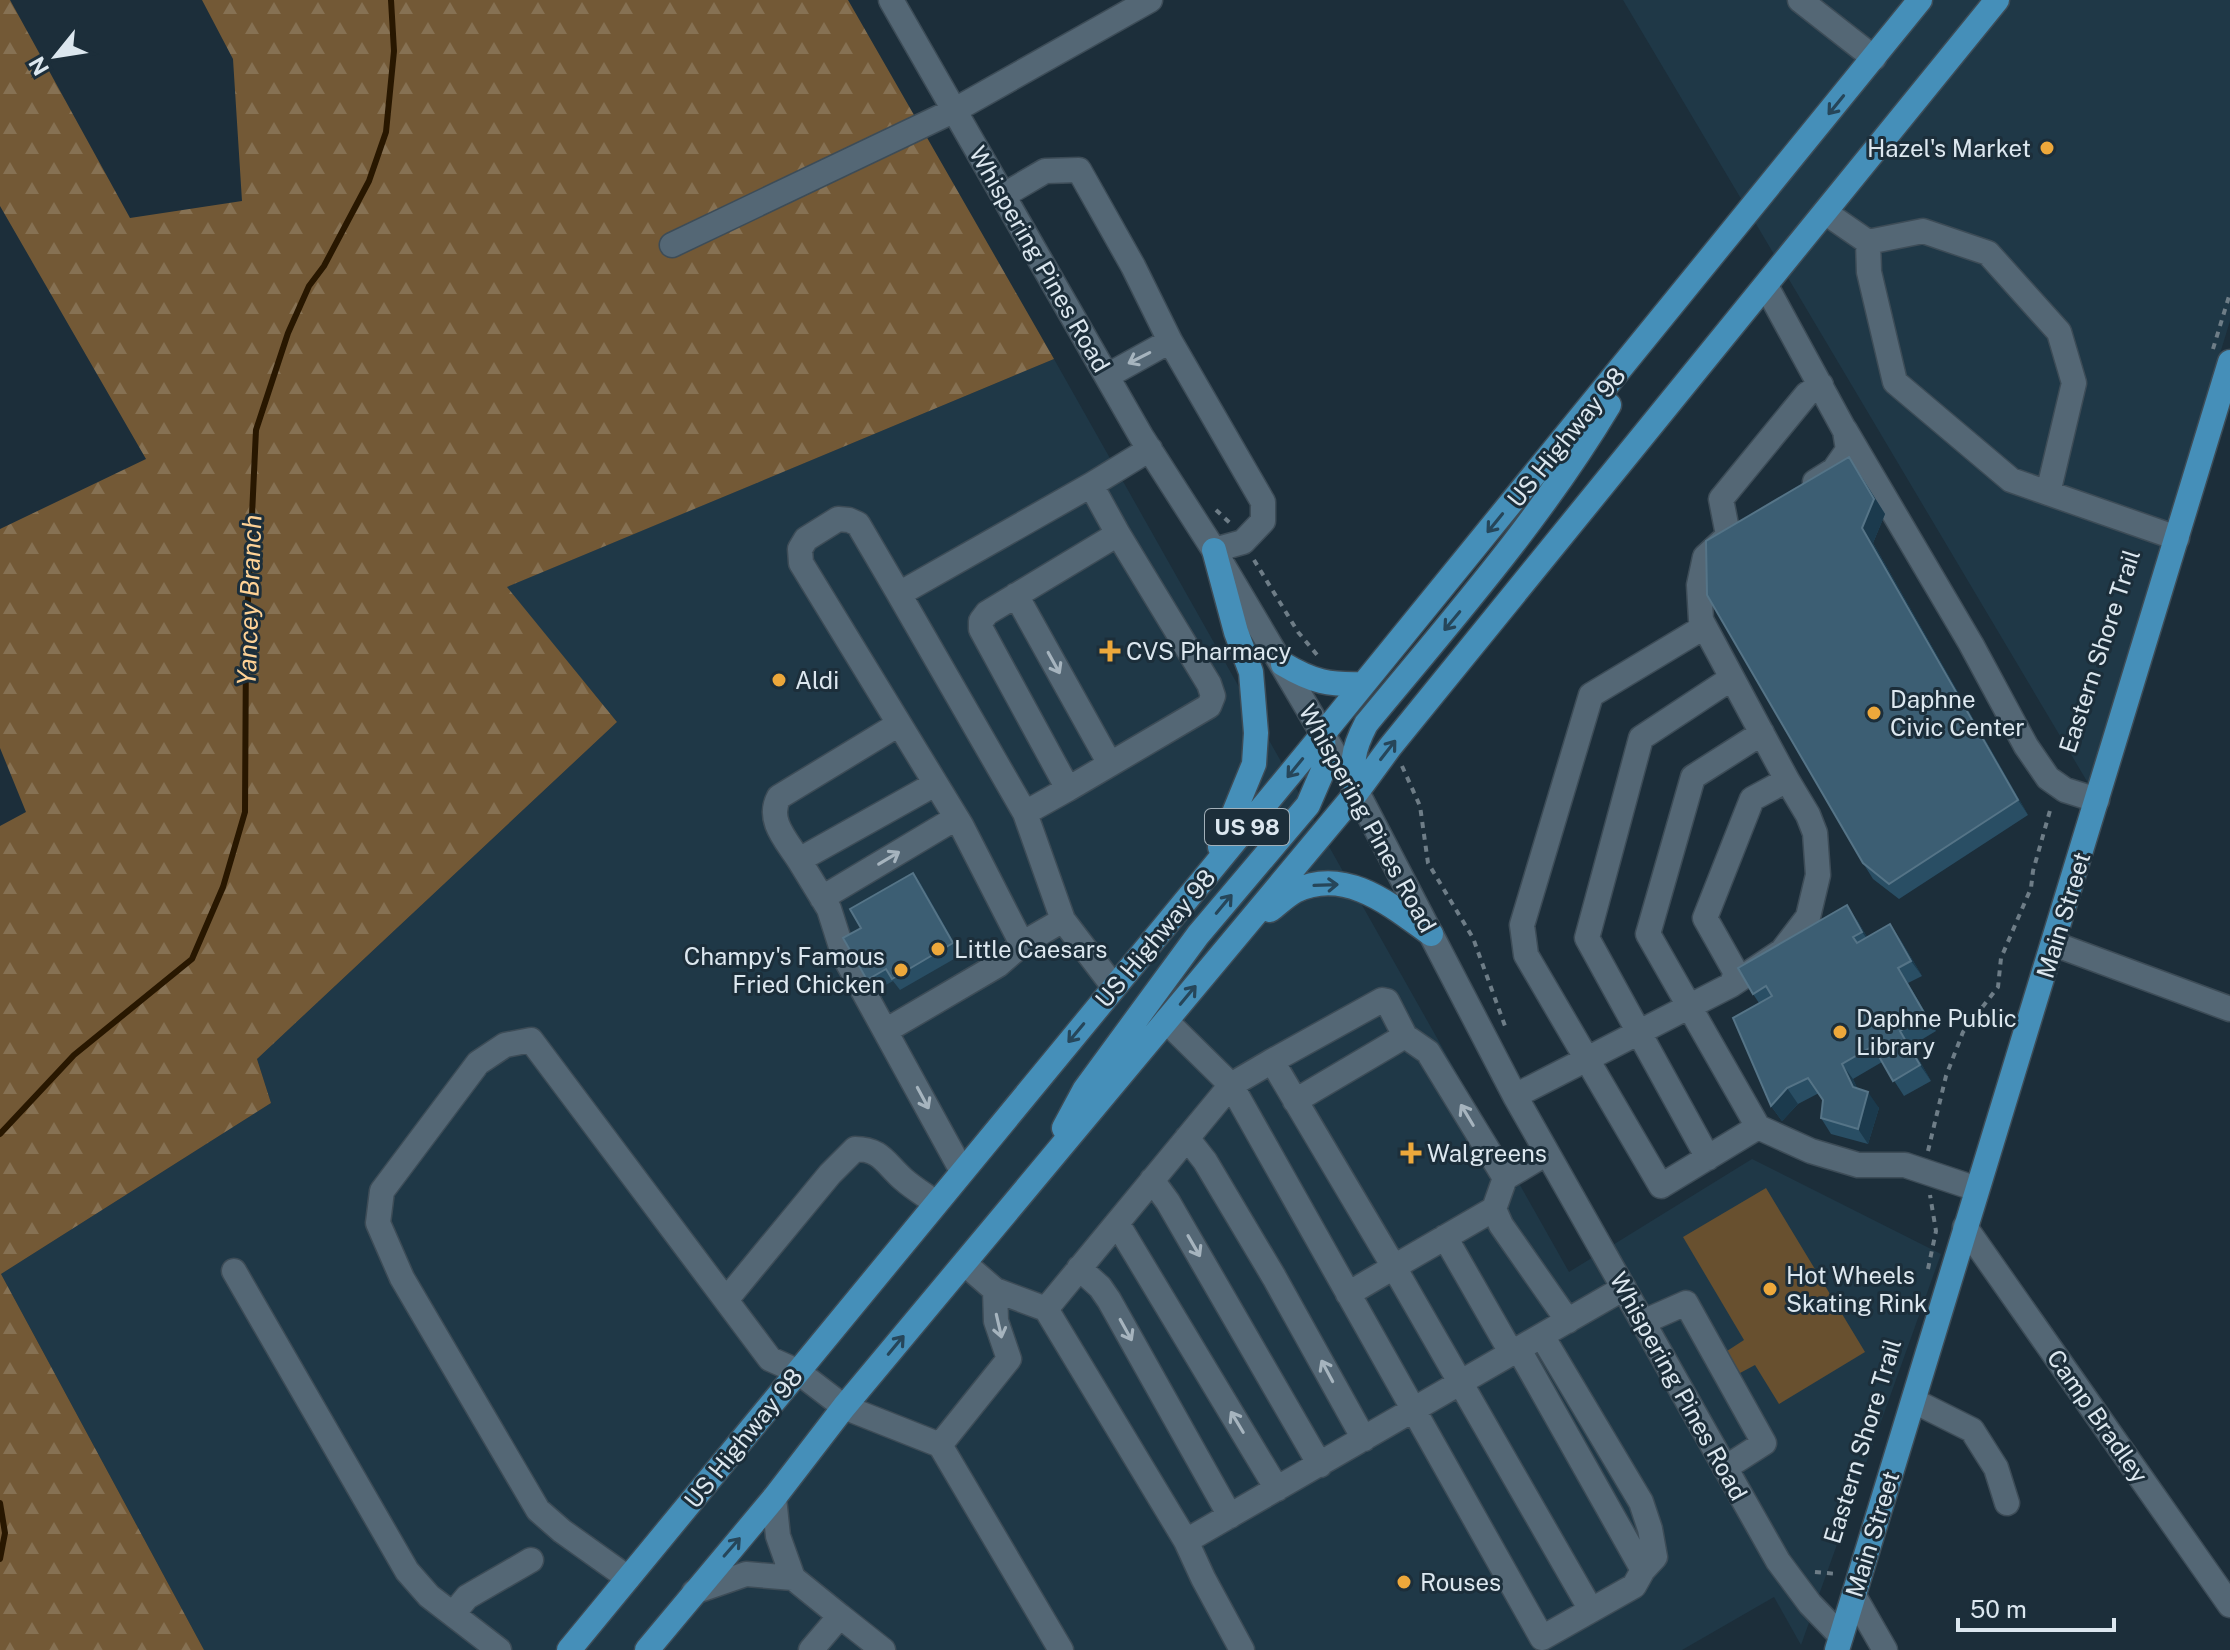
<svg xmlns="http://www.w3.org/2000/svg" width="2230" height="1650" font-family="'Public Sans',sans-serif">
<defs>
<pattern id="forest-firs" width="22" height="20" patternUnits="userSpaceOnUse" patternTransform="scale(2)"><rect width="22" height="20" fill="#735936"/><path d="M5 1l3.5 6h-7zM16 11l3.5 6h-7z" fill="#867153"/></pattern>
</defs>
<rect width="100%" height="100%" fill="#1c2e3a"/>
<path fill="#1f3847" d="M1623 0H2230V321L2088 783Z
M1054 359 1569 1272 1752 1159 1941 1254 1801 1645 1774 1597 1682 1650H204L1 1274 271 1103 257 1059 617 722 506 587Z"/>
<path fill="url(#forest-firs)" d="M0 0H10L130 218 242 201 233 59 202 0H848L1054 359 507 587 617 722 257 1059 271 1103 1 1274 204 1650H0V826L26 812 0 748V529L146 459 0 206Z"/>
<path fill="#68502f" d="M1766 1188 1865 1352 1779 1404 1755 1365 1740 1373 1727 1351 1744 1340 1683 1237Z"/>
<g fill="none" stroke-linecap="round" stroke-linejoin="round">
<path stroke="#281700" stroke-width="6" d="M0 1134 74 1055 192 959 223 887 245 812 246 643 256 430 288 333 309 286 324 266 369 181 386 132 394 51 391 0
M0 1503 5 1533 0 1559"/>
<g stroke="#3d4c57" stroke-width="27">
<path id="minor" d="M891 0 1141 436 1214 550 1357 792 1515 1096 1778 1561 1810 1604 1841 1636
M1800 0 1874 58
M1004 195 1045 171 1079 170 1133 266 1170 341 1263 502V521L1243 542 1214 550
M1826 213 1868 242 1869 272 1895 382 2011 480 2177 538
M1868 242 1923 231 1988 253 2059 332 2074 383 2048 493
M672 245 955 110 1150 0
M1766 286 1845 431 1848 450 1834 470 1815 482
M1107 376 1170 341
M1845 430 1971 644 2026 746 2048 778 2065 790 2097 800
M1728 535 1721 499 1807 394 1821 385
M1729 535 1705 557 1699 585 1701 620 1787 780 1752 799 1705 918 1736 973 1731 985
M899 594 1025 813
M1016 595 1110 764
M1704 627 1591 695 1522 925 1526 955 1661 1186 1758 1127
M899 724 779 797C766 820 787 841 799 860L935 784
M1762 733 1693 777 1648 934 1758 1127 1811 1151 1858 1165H1905L1977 1189
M1068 789 1209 706 1213 696 1209 684 1118 534
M799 860 829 909 844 956 962 1171
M822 898 956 818
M1022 944 961 825 801 563 800 549 806 539 838 519 849 520 858 524 899 594 1091 485
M2054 944 2230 1009
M1114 987 1063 920 1025 813 1068 789 981 629V621L987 613 1118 534 1091 485 1150 449
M1166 1021 1231 1085 1272 1061 1394 1267 1494 1209 1505 1178 1547 1153
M887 1030 998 965 1022 944 1063 920
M1272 1061 1382 1000 1387 1001 1405 1036
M1515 1096 1731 985 1782 951 1808 917 1818 875 1815 833 1808 815 1787 780
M1295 1101 1405 1036 1428 1052 1505 1178
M1187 1138 1205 1161 1274 1277 1364 1439
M1708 1158 1587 938 1641 738 1732 678
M1152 1180 1168 1202 1320 1465
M1494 1209 1501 1225 1568 1321
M1117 1223 1277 1489
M1965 1227 2230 1605
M1445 1237 1512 1354
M965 1264 995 1290 1046 1309 1186 1541 1624 1288
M1079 1268 1100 1287 1109 1300 1230 1516
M234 1271 407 1571 429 1596 499 1650
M1348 1294 1394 1267 1591 1610
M726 1300 830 1174 855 1149C881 1149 885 1163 903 1179 913 1188 925 1195 936 1203
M1046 1309 1231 1085 1542 1638 1634 1586 1643 1570 1519 1350
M1643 1322 1686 1303 1764 1443 1725 1468
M1542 1336 1641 1502 1650 1529 1655 1557 1643 1570
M1914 1401 1972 1430 1996 1468 2007 1503
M940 1445 1009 1359 996 1321 995 1290
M774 1498 778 1536 793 1578 840 1616 811 1650
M1186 1541 1203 1578 1242 1650
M628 1578 562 1531 538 1510 402 1278 378 1223 382 1191 478 1063 505 1045 531 1040 770 1359 797 1371 844 1407 940 1445 1061 1650
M694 1592 746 1574 793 1578
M1854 1596 1885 1650
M453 1614 467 1597 531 1560
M840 1616 883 1650"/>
</g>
<g stroke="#3d4c57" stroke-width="27">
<path id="major" d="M1214 550 1236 632 1251 672 1256 733 1254 764 1220 847
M1283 664C1313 682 1329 685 1363 684
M1357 792C1351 763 1352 751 1366 724 1451 621 1540 520 1609 405
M1270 910C1278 904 1286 896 1295 891 1346 866 1392 906 1431 934
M1064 1128 1085 1089 1198 935 1308 805 1324 768 1323 734
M569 1650 1323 734 1920 0
M647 1650 774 1498 844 1407 1357 792 1390 747 1997 0
M1837 1650 2230 362"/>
</g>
<path stroke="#6e7d87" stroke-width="4" stroke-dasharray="6 6" stroke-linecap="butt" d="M2213 349 2230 293
M1216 510 1230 523
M1254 560 1298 632 1318 656
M1402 766 1420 806 1428 863 1473 938 1505 1026
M1928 1151 1946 1076 1963 1032 1998 987 2001 958 2031 888 2033 871 2051 807
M1928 1269 1936 1231 1930 1195
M1815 1572 1837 1574"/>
<use href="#minor" stroke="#546775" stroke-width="24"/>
<use href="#major" stroke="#458fb9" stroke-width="24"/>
</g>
<path fill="#294e64" d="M1849 457 1885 514 1873 543 2028 815 1899 899 1873 879 1863 863Z
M913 873 921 884 961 955 900 990 893 981 875 991 867 980 861 928Z
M1857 920 1867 937 1890 924 1900 939 1922 976 1908 983 1936 1031 1911 1046 1931 1081 1904 1096 1882 1062 1853 1079 1857 1088 1879 1108 1868 1144 1831 1134 1821 1118 1823 1100 1819 1093 1798 1104 1782 1121 1771 1106 1759 1003 1753 994Z"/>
<path fill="#1b3a4d" d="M1849 457 1885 514 1873 543 2028 815 2018 800 1862 528Z
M913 873 921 884 961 955 953 943Z
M1847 905 1857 920 1873 947 1862 932Z
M1890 924 1900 939 1922 976 1911 961Z
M1898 968 1908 983 1936 1031 1926 1016Z
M1900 1031 1911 1046 1931 1081 1920 1065Z
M1842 1064 1853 1079 1864 1102 1853 1087Z
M1787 1088 1798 1104 1782 1121 1771 1106Z
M1868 1092 1879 1108 1868 1144 1858 1129Z"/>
<path fill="#3c5e73" stroke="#557487" stroke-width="2" d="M1849 457 1874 499 1862 528 2018 800 1889 884 1863 863 1707 595 1706 541Z
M913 873 953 943 892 979 886 969 867 980 843 938 861 928 850 909Z
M1847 905 1862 932 1853 937 1857 943 1890 924 1911 961 1898 968 1926 1016 1900 1031 1920 1065 1893 1081 1873 1046 1842 1064 1853 1087 1868 1092 1858 1129 1821 1118 1823 1100 1808 1078 1787 1088 1771 1106 1733 1018 1772 996 1766 986 1753 994 1738 968Z"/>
<defs><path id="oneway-shaft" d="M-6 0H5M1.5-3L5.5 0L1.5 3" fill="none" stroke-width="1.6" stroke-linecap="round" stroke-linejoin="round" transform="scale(2)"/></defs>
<g stroke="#26465a">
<use href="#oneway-shaft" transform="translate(1836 105) rotate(129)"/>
<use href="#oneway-shaft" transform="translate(1495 523) rotate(129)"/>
<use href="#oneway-shaft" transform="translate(1452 621) rotate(130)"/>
<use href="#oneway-shaft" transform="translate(1388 750) rotate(-52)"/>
<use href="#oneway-shaft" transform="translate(1295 768) rotate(129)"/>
<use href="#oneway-shaft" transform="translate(1326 885) rotate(-2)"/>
<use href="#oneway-shaft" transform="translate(1224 904) rotate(-50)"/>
<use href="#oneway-shaft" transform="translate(1188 995) rotate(-50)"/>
<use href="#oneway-shaft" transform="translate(1076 1033) rotate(130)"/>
<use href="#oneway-shaft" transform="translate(896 1345) rotate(-50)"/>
<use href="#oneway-shaft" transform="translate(732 1547) rotate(-49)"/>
</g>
<g stroke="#a6b4be">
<use href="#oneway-shaft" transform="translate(1139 358) rotate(153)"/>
<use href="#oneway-shaft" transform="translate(1054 663) rotate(61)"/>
<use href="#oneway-shaft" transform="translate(889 858) rotate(-31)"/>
<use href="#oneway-shaft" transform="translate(923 1098) rotate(62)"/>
<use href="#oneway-shaft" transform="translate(1467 1115) rotate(-121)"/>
<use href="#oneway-shaft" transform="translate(1194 1246) rotate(60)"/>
<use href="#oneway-shaft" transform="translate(999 1326) rotate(77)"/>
<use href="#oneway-shaft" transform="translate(1126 1330) rotate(61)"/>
<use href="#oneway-shaft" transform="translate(1327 1371) rotate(-118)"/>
<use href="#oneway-shaft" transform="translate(1237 1422) rotate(-121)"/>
</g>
<g fill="#eda83b" stroke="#1c2e3a" stroke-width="3">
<circle cx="2047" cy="148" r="8"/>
<path d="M1106 639h8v8h8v8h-8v8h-8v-8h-8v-8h8z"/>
<circle cx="779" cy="680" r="8"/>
<circle cx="1874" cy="713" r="8"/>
<circle cx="938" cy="949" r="8"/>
<circle cx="901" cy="970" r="8"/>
<circle cx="1840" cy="1032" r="8"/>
<path d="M1407 1141h8v8h8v8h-8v8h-8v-8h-8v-8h8z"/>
<circle cx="1770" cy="1289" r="8"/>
<circle cx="1404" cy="1582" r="8"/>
</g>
<g text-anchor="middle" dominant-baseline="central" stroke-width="6" stroke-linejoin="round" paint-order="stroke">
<rect fill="#1c2e3a" stroke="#a2b0b9" stroke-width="2" x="1205" y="809" width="84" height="36" rx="6"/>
<g font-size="22" font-weight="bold" fill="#dce7ef">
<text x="1247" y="827">US 98</text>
</g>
<g font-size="24" fill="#dce7ef" stroke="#1c2e3a" text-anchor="start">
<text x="2031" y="148" text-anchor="end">Hazel's Market</text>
<text x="1126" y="651">CVS Pharmacy</text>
<text x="795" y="680">Aldi</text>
<text x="1890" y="699">Daphne<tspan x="1890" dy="28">Civic Center</tspan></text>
<text x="954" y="949">Little Caesars</text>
<text x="885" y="956" text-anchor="end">Champy's Famous<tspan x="885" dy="28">Fried Chicken</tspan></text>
<text x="1856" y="1018">Daphne Public<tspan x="1856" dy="28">Library</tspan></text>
<text x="1427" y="1153">Walgreens</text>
<text x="1786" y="1275">Hot Wheels<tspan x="1786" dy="28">Skating Rink</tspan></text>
<text x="1420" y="1582">Rouses</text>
</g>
<g font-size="24" fill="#dce7ef" stroke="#1c2e3a">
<text transform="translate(1040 259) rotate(60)">Whispering Pines Road</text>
<text transform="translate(1566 437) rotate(-51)">US Highway 98</text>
<text transform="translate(2099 651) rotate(-72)">Eastern Shore Trail</text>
<text transform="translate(1368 818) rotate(61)">Whispering Pines Road</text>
<text transform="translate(2063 915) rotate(-73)">Main Street</text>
<text transform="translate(1155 938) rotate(-50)">US Highway 98</text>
<text transform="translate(1679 1386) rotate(61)">Whispering Pines Road</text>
<text transform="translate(2098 1416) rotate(55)">Camp Bradley</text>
<text transform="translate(743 1438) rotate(-51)">US Highway 98</text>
<text transform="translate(1862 1441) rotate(-73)">Eastern Shore Trail</text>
<text transform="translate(1872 1534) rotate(-73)">Main Street</text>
</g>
<g font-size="26" font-style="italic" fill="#fed296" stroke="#1c2e3a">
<text transform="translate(249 600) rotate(-88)">Yancey Branch</text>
</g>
</g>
<g transform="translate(56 56) rotate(240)" stroke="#1c2e3a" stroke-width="6" paint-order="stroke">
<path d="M0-6L14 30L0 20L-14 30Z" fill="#dce7ef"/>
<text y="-12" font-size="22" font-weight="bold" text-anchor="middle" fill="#dce7ef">N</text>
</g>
<path d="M1958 1618v12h156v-12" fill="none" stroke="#dce7ef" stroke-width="4"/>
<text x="1970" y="1618" font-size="24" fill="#dce7ef" stroke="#1c2e3a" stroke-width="6" paint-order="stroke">50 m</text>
</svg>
